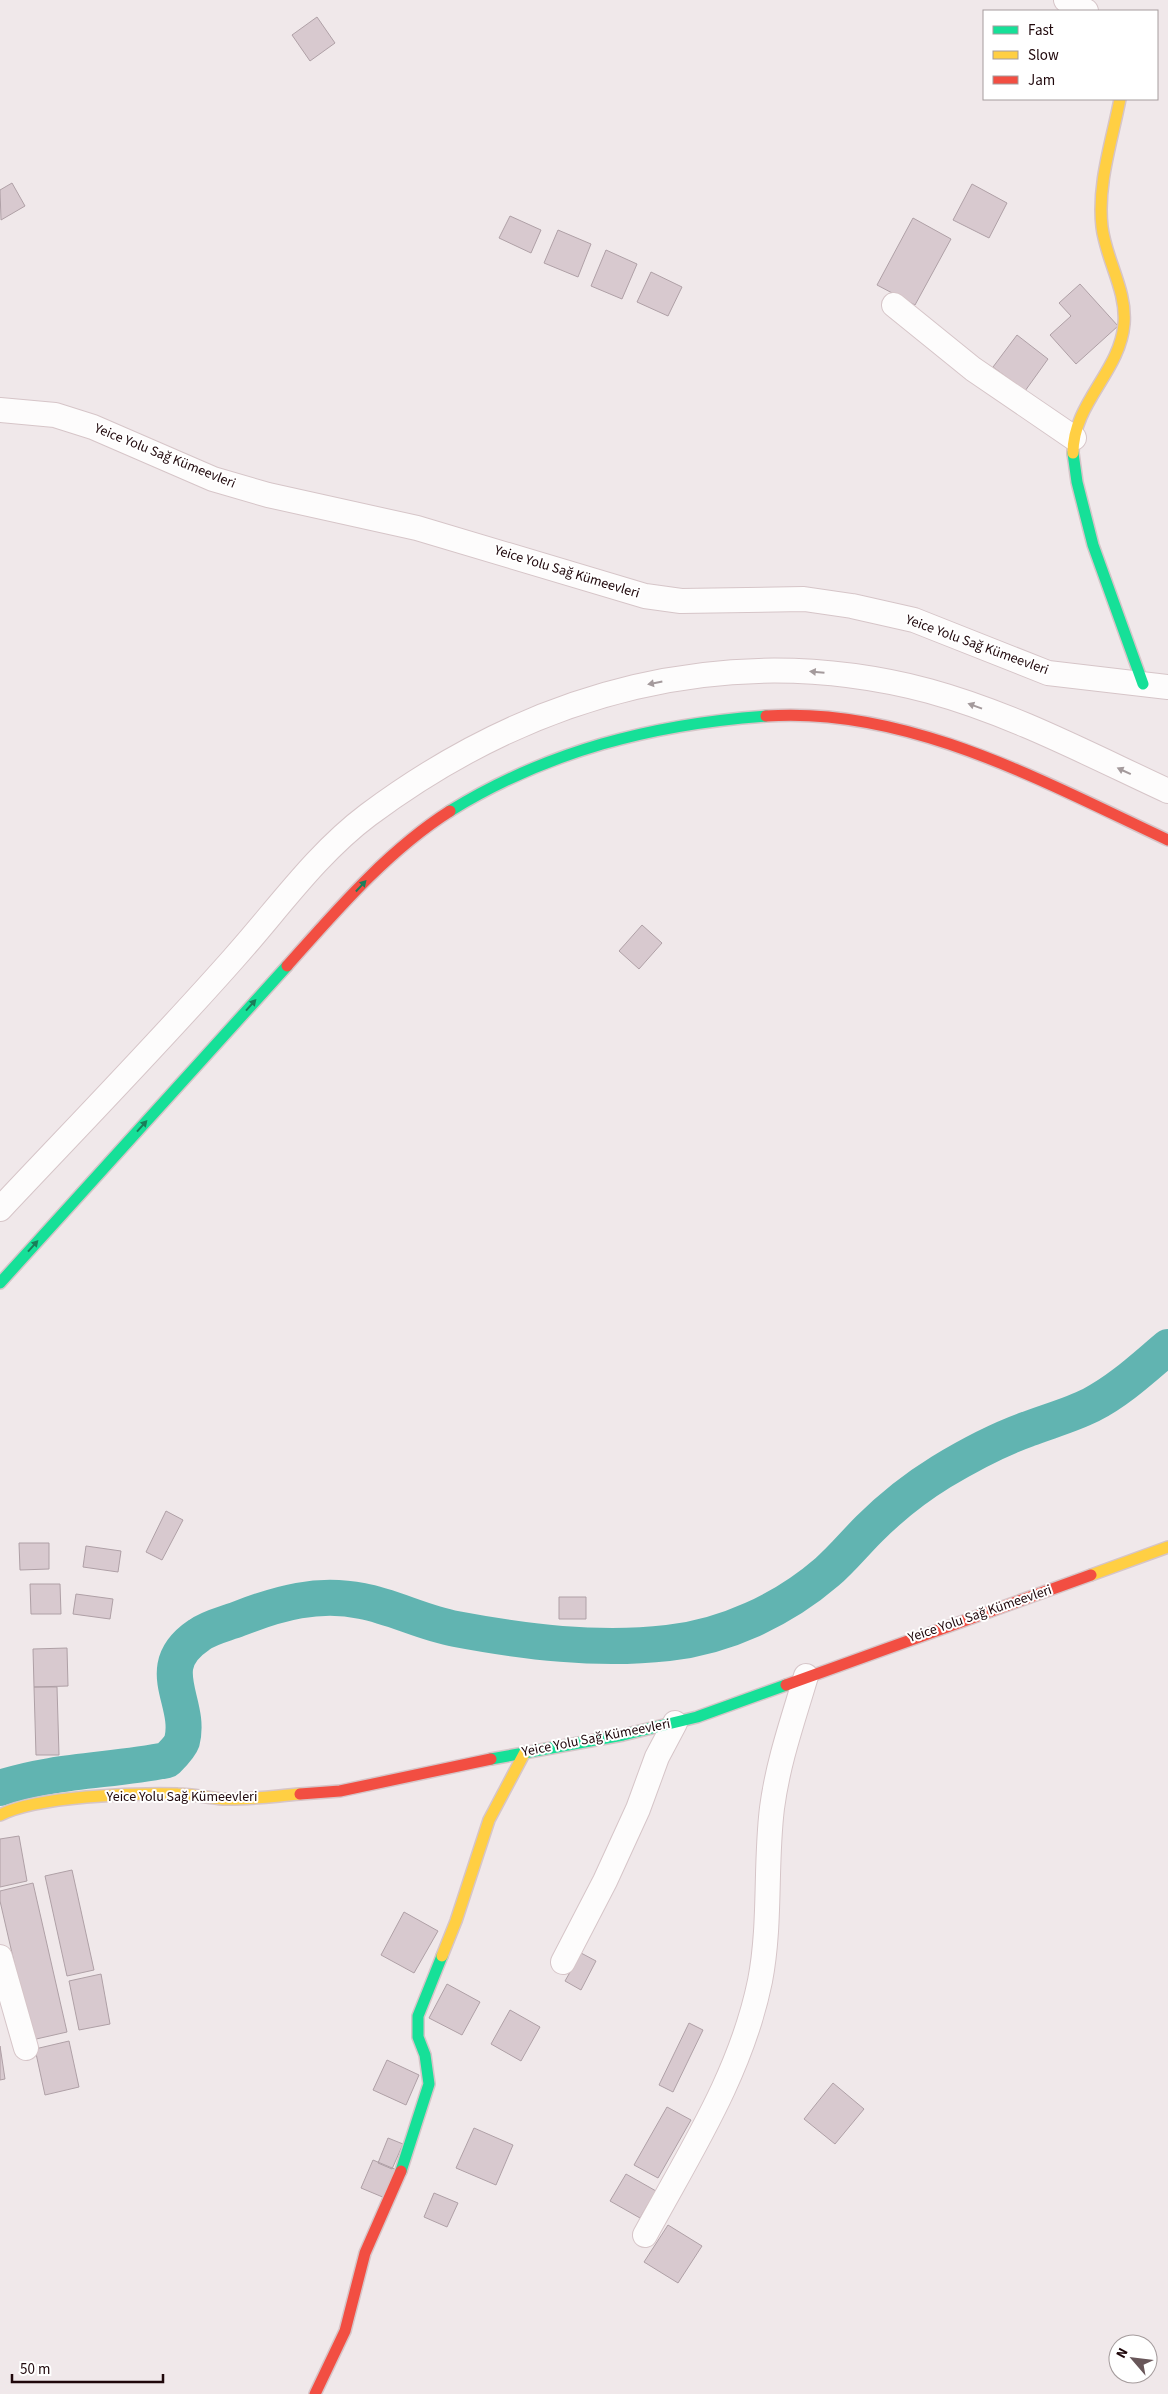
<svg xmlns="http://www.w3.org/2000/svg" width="1168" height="2394" font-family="'Source Sans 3',sans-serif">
<rect width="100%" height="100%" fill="#f0e8ea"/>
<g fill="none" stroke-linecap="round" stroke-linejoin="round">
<path stroke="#61b4b1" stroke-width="36" d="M0 1788C54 1770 112 1771 167 1760 172 1755 180 1747 182 1741 192 1701 150 1668 199 1635 210 1627 225 1624 238 1619 279 1603 318 1592 362 1601 394 1607 423 1623 456 1629 525 1642 597 1651 668 1643 725 1637 783 1610 827 1572 842 1559 855 1543 869 1529 891 1507 915 1488 941 1472 969 1455 997 1440 1028 1429 1049 1421 1071 1415 1091 1405 1120 1390 1143 1368 1168 1347"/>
</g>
<path fill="#d8c9cf" stroke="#afa0a6" d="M317 17 335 43 310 61 292 35Z
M12 183 25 206 1 220 0 190Z
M972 184 1007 203 989 238 953 220Z
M510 216 541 230 531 253 499 238Z
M913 218 951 239 915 305 877 285Z
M558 230 591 244 578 277 544 263Z
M606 250 637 264 622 299 591 286Z
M651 272 682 287 668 316 637 302Z
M1080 284 1118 326 1076 364 1050 335 1071 316 1059 303Z
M1017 335 1048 359 1025 391 993 367Z
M642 925 662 943 639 969 619 951Z
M166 1511 183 1520 162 1560 146 1552Z
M19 1543H49V1569L20 1570Z
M86 1546 121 1551 118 1572 83 1567Z
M30 1584H60L61 1614H31Z
M76 1594 113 1599 110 1619 73 1614Z
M559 1597H586V1619H559Z
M67 1648 68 1686 34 1687 33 1649Z
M34 1687H57L59 1755H36Z
M19 1836 27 1881 0 1887V1839Z
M72 1870 94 1970 67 1976 45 1876Z
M33 1883 67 2032 32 2040 0 1901V1891Z
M404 1912 438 1931 414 1973 381 1955Z
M581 1953 596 1961 581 1990 565 1981Z
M101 1974 110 2024 79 2030 69 1981Z
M447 1984 480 2002 462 2035 429 2018Z
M510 2010 540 2027 521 2061 491 2044Z
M689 2023 703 2030 673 2092 659 2085Z
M69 2041 79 2087 45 2095 35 2049Z
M0 2046 5 2079 0 2080Z
M387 2060 419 2075 406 2105 373 2090Z
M833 2083 864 2109 835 2144 804 2119Z
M667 2107 691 2120 658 2178 634 2165Z
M474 2128 513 2145 496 2185 456 2168Z
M388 2138 403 2144 392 2169 378 2163Z
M373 2160 397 2170 385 2198 361 2188Z
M626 2174 656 2191 640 2218 610 2201Z
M434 2193 458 2203 447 2227 424 2217Z
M668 2225 702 2246 678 2283 644 2262Z"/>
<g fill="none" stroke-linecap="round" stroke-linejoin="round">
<g stroke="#d6c5c8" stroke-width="26">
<path id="street" d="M1066 0 1086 11
M894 305 973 369 1074 438
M0 410 55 415 93 427 213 479 268 495 417 528 645 596 681 601 804 599 852 606 914 620 1048 673 1168 687
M0 1209C78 1126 158 1044 234 958 277 910 316 854 368 815 533 692 728 638 929 691 1013 714 1090 755 1168 791
M0 1957 26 2048
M563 1962 605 1881 638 1809 657 1757 675 1723
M645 2235C690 2152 741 2074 760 1981 771 1924 765 1865 772 1808 778 1762 793 1720 806 1676"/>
</g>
<g stroke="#d6c5c8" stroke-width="14">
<path id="fast" d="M1073 453 1077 482 1093 545 1143 684
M450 811C547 751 653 724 766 716
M0 1283 287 966
M491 1759 623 1735 697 1717 786 1685
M401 2171 429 2084 425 2055 418 2037V2016L442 1956"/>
</g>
<g stroke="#d6c5c8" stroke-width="14">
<path id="slow" d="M1073 453C1073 403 1120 372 1124 324 1127 290 1106 260 1102 227 1097 184 1112 141 1120 99
M1091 1575 1168 1547
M0 1815C37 1796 134 1793 178 1794 193 1794 208 1798 223 1799 248 1800 275 1796 300 1794
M442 1956 456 1921 489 1820 525 1752"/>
</g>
<g stroke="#d6c5c8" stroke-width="14">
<path id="jam" d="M766 716C907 706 1044 782 1168 840
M287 966C336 911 387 851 450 811
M786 1685 1091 1575
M300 1794 340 1791 491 1759
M315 2394 345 2331 365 2253 401 2171"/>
</g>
<use href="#street" stroke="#fdfcfc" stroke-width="24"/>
<use href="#fast" stroke="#16e098" stroke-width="11"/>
<use href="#slow" stroke="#ffcf43" stroke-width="11"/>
<use href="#jam" stroke="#f24e42" stroke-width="11"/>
</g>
<defs><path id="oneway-solid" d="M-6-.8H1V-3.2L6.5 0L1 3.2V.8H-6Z" transform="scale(1.25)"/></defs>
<g fill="#a49a9c">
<use href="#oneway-solid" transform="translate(817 672) rotate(-175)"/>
<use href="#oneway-solid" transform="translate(655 683) rotate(169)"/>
<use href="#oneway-solid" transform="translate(975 706) rotate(-160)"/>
<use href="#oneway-solid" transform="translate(1124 771) rotate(-155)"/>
</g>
<g fill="#1a7e59">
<use href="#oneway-solid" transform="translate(361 886) rotate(-47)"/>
<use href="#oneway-solid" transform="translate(251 1005) rotate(-48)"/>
<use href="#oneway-solid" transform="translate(142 1126) rotate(-48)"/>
<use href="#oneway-solid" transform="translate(33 1246) rotate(-48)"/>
</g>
<g text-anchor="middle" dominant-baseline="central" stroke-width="4" stroke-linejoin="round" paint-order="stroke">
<g font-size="14" fill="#1f070b" stroke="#fff">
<text transform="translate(165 456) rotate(22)">Yeice Yolu Sağ Kümeevleri</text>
<text transform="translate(567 572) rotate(17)">Yeice Yolu Sağ Kümeevleri</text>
<text transform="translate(977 645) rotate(20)">Yeice Yolu Sağ Kümeevleri</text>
<text transform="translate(980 1614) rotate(-19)">Yeice Yolu Sağ Kümeevleri</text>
<text transform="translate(596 1738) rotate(-11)">Yeice Yolu Sağ Kümeevleri</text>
<text x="182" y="1797">Yeice Yolu Sağ Kümeevleri</text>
</g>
</g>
<rect x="983" y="10" width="175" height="90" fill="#ffffff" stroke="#a59c9d"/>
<rect x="993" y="26" width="25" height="8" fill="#16e098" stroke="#a59c9d"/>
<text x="1028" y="35" font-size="15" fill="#1f070b">Fast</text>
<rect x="993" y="51" width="25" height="8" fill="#ffcf43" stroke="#a59c9d"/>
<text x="1028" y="60" font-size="15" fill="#1f070b">Slow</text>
<rect x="993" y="76" width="25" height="8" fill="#f24e42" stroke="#a59c9d"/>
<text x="1028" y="85" font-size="15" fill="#1f070b">Jam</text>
<g transform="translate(1133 2359) rotate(298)"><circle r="24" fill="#ffffff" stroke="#a59c9d"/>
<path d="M0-4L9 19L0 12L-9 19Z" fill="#685659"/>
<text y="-8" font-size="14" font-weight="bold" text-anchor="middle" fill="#1f070b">N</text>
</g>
<path d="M12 2374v8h151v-8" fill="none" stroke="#1f070b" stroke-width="2.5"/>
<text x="20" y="2374" font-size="15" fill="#1f070b" stroke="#ffffff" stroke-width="4" paint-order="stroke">50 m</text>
</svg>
